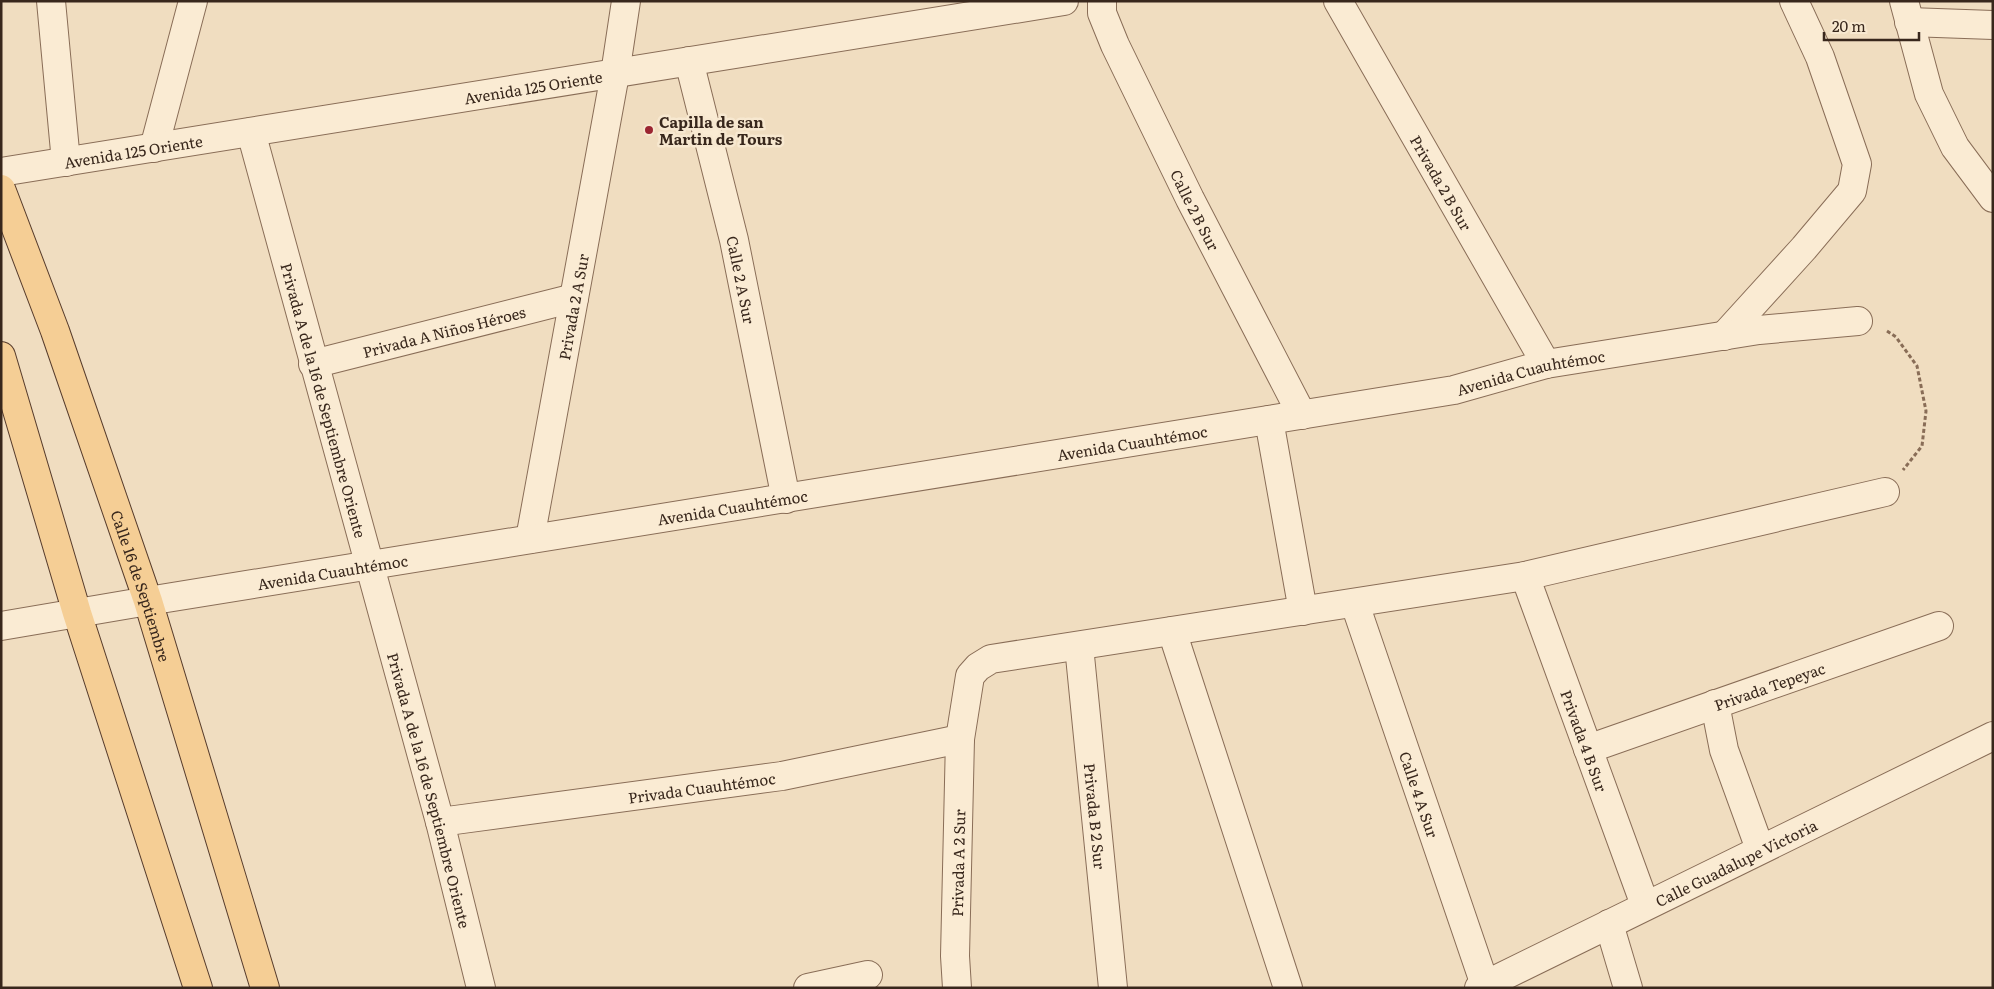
<svg xmlns="http://www.w3.org/2000/svg" width="1994" height="989" font-family="Literata,serif">
<rect width="100%" height="100%" fill="#f0ddc0"/>
<g fill="none" stroke-linecap="round" stroke-linejoin="round">
<g stroke="#896d57" stroke-width="30">
<g id="minor">
<path d="M51 1 66 162"/>
<path id="s1" d="M1102 1V13L1115 45 1190 199 1302 415"/>
<path id="s2" d="M1338 1 1546 364"/>
<path d="M1904 1 1929 94 1955 147 1993 198"/>
<path d="M1909 22 1993 25"/>
<path id="s3" d="M689 61 734 240 786 499"/>
<path id="s4" d="M251 132 440 822 481 988"/>
<path d="M154 148 193 1"/>
<path id="s5" d="M1 172 1064 1"/>
<path d="M1724 336 1804 248 1852 191 1857 164 1820 57 1794 1"/>
<path id="s6" d="M313 364 574 298"/>
<path d="M1269 420 1303 611"/>
<path id="s7" d="M530 539 615 74 626 1"/>
<path id="s8" d="M1525 576 1645 905"/>
<path id="s9" d="M1355 604 1485 985"/>
<path id="s10" d="M1 626 148 601 1454 390 1546 364 1759 330 1858 321"/>
<path d="M1172 631 1288 988"/>
<path id="s11" d="M1079 646 1113 988"/>
<path d="M1715 704 1724 750 1760 849"/>
<path id="s12" d="M1588 749 1939 626"/>
<path id="s13" d="M440 822 782 776 960 739"/>
<path d="M1609 924 1628 988"/>
<path d="M808 988 868 975"/>
<path id="s14" d="M957 988 955 956 960 739 970 676 978 667 991 659 1525 576 1885 492"/>
<path id="s15" d="M1479 988 1993 736"/>
</g>
</g>
<g stroke="#573c2c" stroke-width="30">
<g id="major">
<path id="s16" d="M1 189 55 331 148 601 265 988"/>
<path d="M1 356 77 613 198 988"/>
</g>
</g>
<path stroke="#896d57" stroke-width="3" stroke-dasharray="4 2.5" stroke-linecap="butt" d="M1887 331 1896 337 1917 366 1926 411 1922 446 1903 470"/>
<use href="#minor" stroke="#faebd3" stroke-width="28"/>
<use href="#major" stroke="#f5ce95" stroke-width="28"/>
</g>
<circle fill="#9b2531" stroke="#f7e8d0" stroke-width="2" cx="649" cy="130" r="5"/>
<g text-anchor="middle" dominant-baseline="central" stroke-width="5" stroke-linejoin="round" paint-order="stroke">
<g font-size="15" fill="#38271c" stroke="#f7e8d0">
<text stroke="none"><textPath href="#s5" startOffset="539">Avenida 125 Oriente</textPath></text>
<text stroke="none"><textPath href="#s5" startOffset="134">Avenida 125 Oriente</textPath></text>
<text stroke="none"><textPath href="#s2" startOffset="209">Privada 2 B Sur</textPath></text>
<text stroke="none"><textPath href="#s1" startOffset="230">Calle 2 B Sur</textPath></text>
<text stroke="none"><textPath href="#s3" startOffset="225">Calle 2 A Sur</textPath></text>
<text stroke="none"><textPath href="#s7" startOffset="236">Privada 2 A Sur</textPath></text>
<text stroke="none"><textPath href="#s6" startOffset="135">Privada A Niños Héroes</textPath></text>
<text stroke="none"><textPath href="#s10" startOffset="1551">Avenida Cuauhtémoc</textPath></text>
<text stroke="none"><textPath href="#s4" startOffset="278">Privada A de la 16 de Septiembre Oriente</textPath></text>
<text stroke="none"><textPath href="#s10" startOffset="1146">Avenida Cuauhtémoc</textPath></text>
<text stroke="none"><textPath href="#s10" startOffset="741">Avenida Cuauhtémoc</textPath></text>
<text stroke="none"><textPath href="#s10" startOffset="336">Avenida Cuauhtémoc</textPath></text>
<text stroke="none"><textPath href="#s16" startOffset="421">Calle 16 de Septiembre</textPath></text>
<text stroke="none"><textPath href="#s12" startOffset="192">Privada Tepeyac</textPath></text>
<text stroke="none"><textPath href="#s8" startOffset="175">Privada 4 B Sur</textPath></text>
<text stroke="none"><textPath href="#s13" startOffset="264">Privada Cuauhtémoc</textPath></text>
<text stroke="none"><textPath href="#s4" startOffset="682">Privada A de la 16 de Septiembre Oriente</textPath></text>
<text stroke="none"><textPath href="#s9" startOffset="201">Calle 4 A Sur</textPath></text>
<text stroke="none"><textPath href="#s11" startOffset="171">Privada B 2 Sur</textPath></text>
<text stroke="none"><textPath href="#s15" startOffset="286">Calle Guadalupe Victoria</textPath></text>
<text stroke="none"><textPath href="#s14" startOffset="125">Privada A 2 Sur</textPath></text>
</g>
<g font-size="15" font-weight="bold" fill="#38271c" stroke="#f7e8d0" text-anchor="start">
<text x="659" y="121">Capilla de san<tspan x="659" dy="17">Martin de Tours</tspan></text>
</g>
</g>
<rect width="1994" height="989" fill="none" stroke="#38271c" stroke-width="5"/>
<path d="M1824 32v8h95v-8" fill="none" stroke="#38271c" stroke-width="2.5"/>
<text x="1832" y="32" font-size="15" fill="#38271c" stroke="#f7e8d0" stroke-width="4" paint-order="stroke">20 m</text>
</svg>
